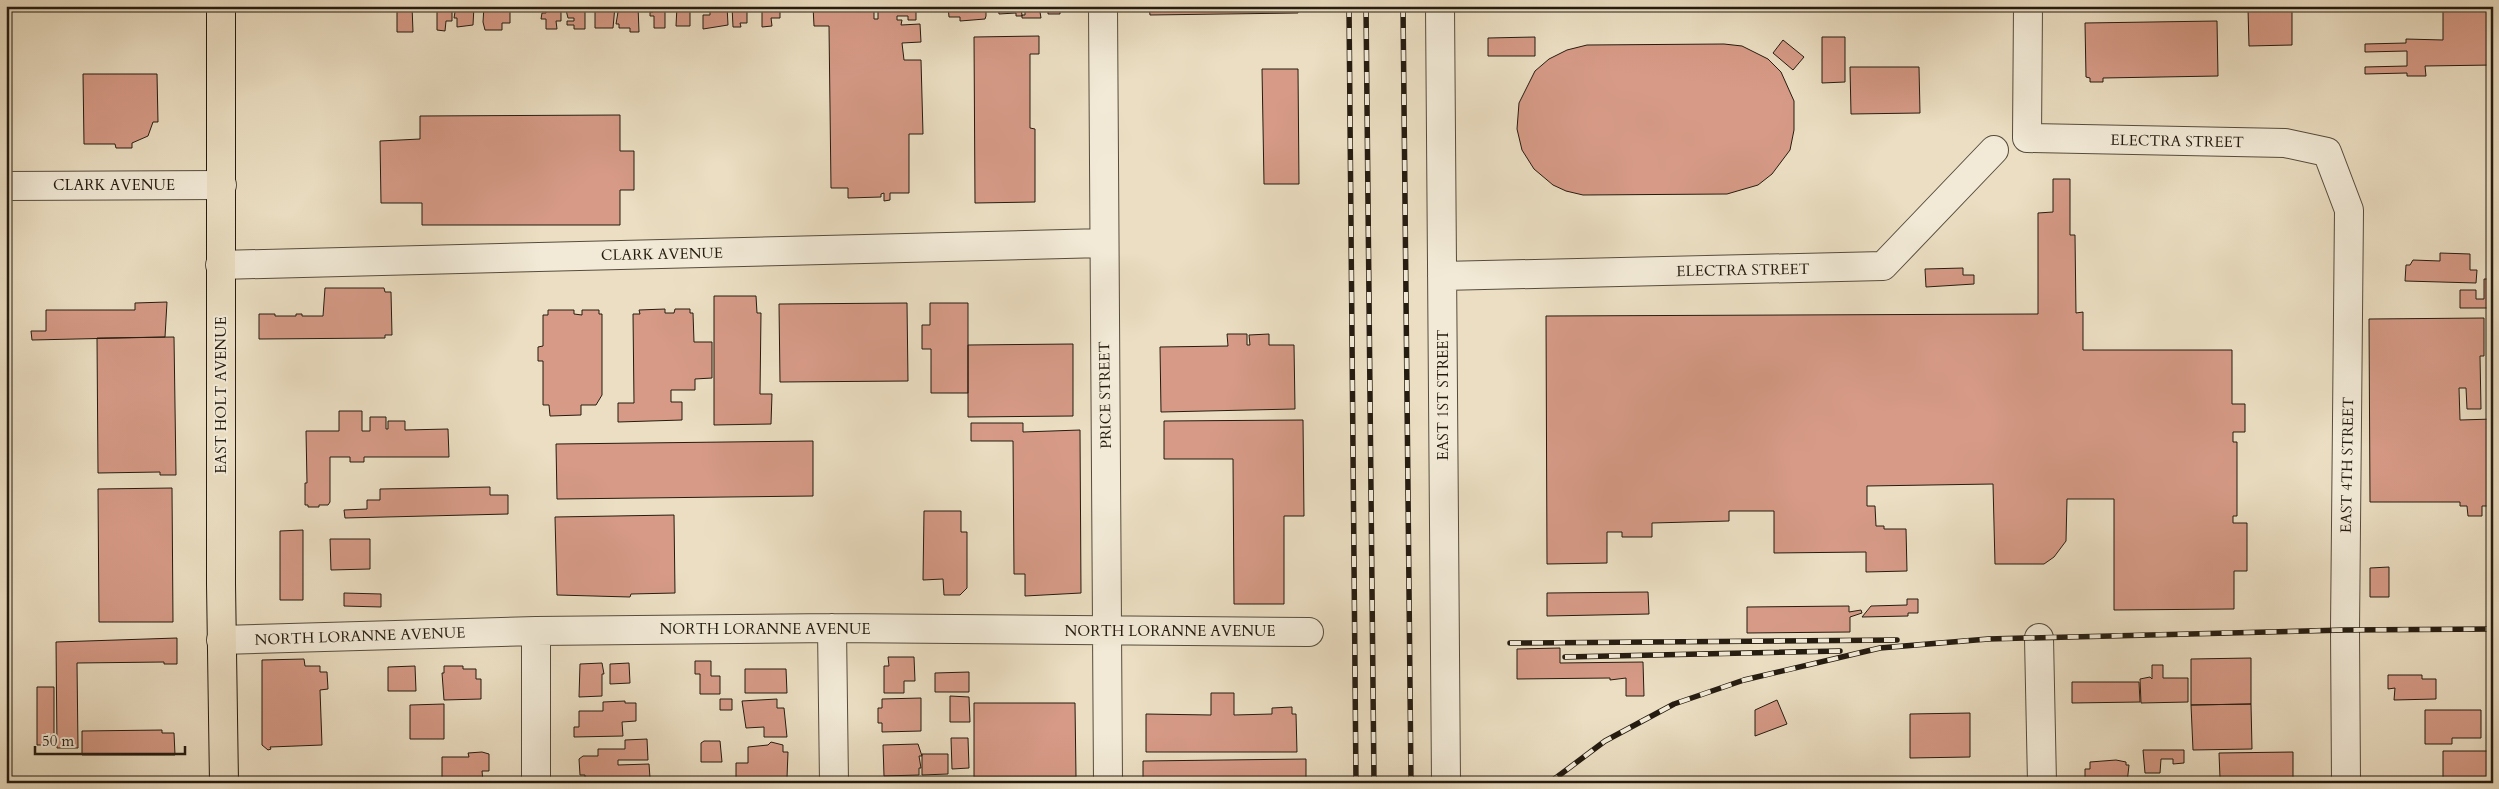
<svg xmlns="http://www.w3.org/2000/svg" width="2499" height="789" font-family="Cardo,serif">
<rect width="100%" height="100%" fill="#ebdec2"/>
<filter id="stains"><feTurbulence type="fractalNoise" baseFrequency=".004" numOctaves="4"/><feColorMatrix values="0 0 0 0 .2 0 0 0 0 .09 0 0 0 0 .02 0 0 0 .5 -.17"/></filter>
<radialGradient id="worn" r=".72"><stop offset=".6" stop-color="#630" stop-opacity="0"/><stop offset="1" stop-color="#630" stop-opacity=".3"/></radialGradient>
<path fill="#d69a86" stroke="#251c11" d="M371 6H385V11H371Z
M397 6H412L413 32H397Z
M437 6H452V21H446L445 31 437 30Z
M456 6H474L473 25 457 27V18H454Z
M484 6H510V23H502V30H485L483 22Z
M546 6H561V21H556L557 29H546V19H541L542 13H546Z
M565 6H585V29H574V25H567V21H574V18H568Z
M591 6H615L613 28H595V10H591Z
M619 6H638L639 32H630V28H619V24H616Z
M651 6H665V28H654V16H650V12H653Z
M677 6H690V26H676Z
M710 6H727L728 25 703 29V15H710Z
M732 6H758V11H747V23H740L741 27H733Z
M762 6H780V18H771L772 26 762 27Z
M813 6H874V19H878V6H916V20H908V16H897V20H902L901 25 920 24 921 42 902 43 904 60H921L923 134H909V193H890V200L884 201V193L881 194V197L848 198V188H831L829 26H814Z
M948 6H986V16L985 19 960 21V17H949Z
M998 6H1021L1022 16H1016V13L999 14Z
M1025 6H1039L1041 18H1022V15H1025Z
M1048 6H1060V14H1048Z
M1149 6H1298V13L1150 15Z
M2443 6H2493V65L2425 66 2426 76H2407V73L2365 74V67L2407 66V51L2365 52V44L2406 43V39L2443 40Z
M2292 7V45L2249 46 2248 9Z
M2217 21 2218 76 2103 78V82H2090V78L2086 77 2085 23Z
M1039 36V54H1030V128L1035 129V202L975 203 974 37Z
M1535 37V56H1488V38Z
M1822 37H1845V82L1822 83Z
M1783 40 1804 57 1793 70 1773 53Z
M1724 44 1742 46 1768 59 1781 72 1794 101V130L1790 150 1772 174 1758 185 1727 194 1583 195 1566 191 1553 185 1534 169 1522 150 1517 129 1519 103 1535 71 1549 59 1567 50 1587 45Z
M1850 67H1919L1920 113 1851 114Z
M1262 69H1298L1299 184H1264Z
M83 74H157L158 122H153L148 136 132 143V148H116L115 144H84Z
M620 115V151H634V190H620V225H422V203H381L380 141 420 139V116Z
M2053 179H2070V235H2075L2076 313 2083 312V350H2232V404H2245V432H2233V442H2237V516H2233V523H2247V571H2234V609L2114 610V499H2067L2066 541 2054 557 2044 564H1995L1993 484 1867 486V506H1875L1876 526H1884V529H1906L1907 571 1866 572V552L1774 553V511H1729V521L1652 523V537H1622V532H1607V563L1547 564 1546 316 2038 314V213L2053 212Z
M2440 253 2470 254V270H2477L2476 283 2405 281 2406 265H2410L2413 260 2440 261Z
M1963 268V275H1974V284L1926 287 1925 269Z
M2484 279H2493V308H2460V290H2476V299H2484Z
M325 288H384L385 292H391L392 335H385V338L259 339V314H275V316H296V314H302V316H323Z
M714 296H756L757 313H761L760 394H772L771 424 714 425Z
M167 302 165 337 32 340 31 331H46V310H135V303Z
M907 303 908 381 780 382 779 304Z
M930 303H968V393H931V349H922V325H930Z
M665 309V313H674L675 309H690V313H693L694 342H712V378L695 379V390H671V402H682V420L618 422V403H634L633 314H640L639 310Z
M548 310H574V314L582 315V310H599V314H602V395L596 405H581V415L550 416 549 405H543V361H538V347L543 346V315H548Z
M2484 318V356H2480L2481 409H2467L2466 388H2459L2460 420 2493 419V506H2482V516H2468L2467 506H2460V502H2370L2369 319Z
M1227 334H1247V345H1250L1249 335 1269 334V345H1294L1295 409 1161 412 1160 347 1228 346Z
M174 337 176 475H160V472L98 473 97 338Z
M1073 344V416L968 417V345Z
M339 411H362V431H370V417H386V429H388V421H405V430L448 429 449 457H364V462H350V457H330V502L328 505H319V507H308V505H305V483H307L306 431H339Z
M1303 420 1304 516H1284V604H1234L1233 459H1164V421Z
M971 423H1023V432L1080 430 1081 593 1025 596V574H1014L1013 441H971Z
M813 441V496L557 499 556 444Z
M490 487V495H508V514L345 518 344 510 367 509V500H380V489Z
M172 488 173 622H99L98 489Z
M924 511H961V532H967V588L960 595H944L943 579 923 580Z
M674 515 675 593 631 594 630 597 557 595 555 517Z
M303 530V600H280V531Z
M330 539H370V569L331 570Z
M2389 567V597H2370V568Z
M1648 592 1649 614 1547 616V593Z
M344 593 381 594V607L344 606Z
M1907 599H1918V613H1908V616L1862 617 1871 606 1907 605Z
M1849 606V612L1861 610 1862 613 1850 617V632L1747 633V607Z
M177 638V664H164V662L77 663 78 748H57L56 642Z
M6 639H10V663H6Z
M1560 648V663L1643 662 1644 696H1626V678L1610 680V678L1517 679V649Z
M888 657H914L915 681H904V693H884V666H889Z
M2251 658V704L2191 705V659Z
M304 659 305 666H320V672H327L328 689 320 690 322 745 270 747 271 749 268 750 262 745V660Z
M695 661H711V676H720V694H700V674H695Z
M602 663 604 674H602V696L579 697 580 664Z
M629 663 630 683 610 684V664Z
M2152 665H2163V678H2188V702L2141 703 2140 679 2150 677 2152 679Z
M415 666 416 691H388V667Z
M444 666H463V669H476V679H481V699L444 700 442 673H444Z
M745 669H786L787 693H745Z
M969 672V692H935V673Z
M2388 675H2422V679H2436V699L2394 700 2395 688 2388 689Z
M2072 682H2139L2140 702 2072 703Z
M37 687H54V745H37Z
M1211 693H1234V715L1272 714V708L1292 707V714H1296L1297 752H1146V714L1211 715Z
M950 696 969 697 970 722H950Z
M921 698V731L882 732V723H878V708H882V699Z
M720 699H732V710H720Z
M777 699V708H784L787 737H764V727L746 728 742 701Z
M1777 700 1787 724 1755 736V710Z
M625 701V703H636V721L622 722 623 736 574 737V727H579V711H603V702Z
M974 703H1075L1076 777H974Z
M444 704V739H410V705Z
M2251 704 2252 749 2193 750 2191 705Z
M2425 710H2481V738H2452V744H2425Z
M6 713H9V735H6Z
M1970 713V757L1910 758V714Z
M162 730V733H174L175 755H82V731Z
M951 738H968L969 768 952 769Z
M647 739 648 760H618V765L649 764 650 778 585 781V775H580L579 759 583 756H598V749H625V740Z
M704 741H720L722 762H701V743Z
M771 742 783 745V752H788L787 778 736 779V763H748V747L768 745Z
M918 744 922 756H919L921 768H919V775L884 776 883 745Z
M2143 750H2184V763L2173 764V759H2161L2160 773H2145Z
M2443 751H2490V783H2443Z
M482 752 489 754V771H482L483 782H442V757H469L468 753Z
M2293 752V783H2250L2241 782 2240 778H2220L2219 753Z
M922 754H948V774L922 775Z
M1306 759V778H1289V783H1143V761Z
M2116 760 2126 762V765H2129L2127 783 2085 781V769H2090V762Z
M885 780H924V783H885Z"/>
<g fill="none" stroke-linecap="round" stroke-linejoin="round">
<g stroke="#564c3d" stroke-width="30">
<path id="minor" d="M1103 6 1108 783
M1440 6 1446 783
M2028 6 2027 138 2285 143 2327 152 2349 210 2345 630 2346 783
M6 186 222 185
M220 265 1104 243
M1442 276 1883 266 1994 150
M832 628 834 783
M536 631V783
M2039 638 2042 783
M221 640 536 631 832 628 1309 632"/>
</g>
<g stroke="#251c11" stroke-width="30">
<path id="major" d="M221 6V584L224 783"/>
</g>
<use href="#minor" stroke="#f2ead7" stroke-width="28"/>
<use href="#major" stroke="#ebdec2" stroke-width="28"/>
<g stroke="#251c11" stroke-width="5.5">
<path id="rail" d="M1349 6 1356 783
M1366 6 1374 783
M1403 6 1411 783
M1510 643 1897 640
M1565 657 1840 651
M1549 783 1605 741 1674 704 1744 680 1880 648 1988 639 2345 630 2493 629"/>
</g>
<use href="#rail" stroke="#f2ead7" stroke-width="4" stroke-dasharray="11" stroke-linecap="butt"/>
</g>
<g text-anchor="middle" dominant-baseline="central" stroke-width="4" stroke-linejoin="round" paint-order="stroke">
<g font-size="15" fill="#251c11" stroke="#f2ead7">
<text transform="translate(2177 141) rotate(1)">ELECTRA STREET</text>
<text x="114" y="185">CLARK AVENUE</text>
<text transform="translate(662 254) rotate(-1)">CLARK AVENUE</text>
<text transform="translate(1743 270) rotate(-1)">ELECTRA STREET</text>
<text transform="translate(221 395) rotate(-90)">EAST HOLT AVENUE</text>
<text transform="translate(1105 395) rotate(-91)">PRICE STREET</text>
<text transform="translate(1443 395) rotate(-90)">EAST 1ST STREET</text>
<text transform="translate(2347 465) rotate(-89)">EAST 4TH STREET</text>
<text x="765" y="629">NORTH LORANNE AVENUE</text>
<text x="1170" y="631">NORTH LORANNE AVENUE</text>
<text transform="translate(360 636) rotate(-2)">NORTH LORANNE AVENUE</text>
</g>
</g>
<rect width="2499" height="789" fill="none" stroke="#ebdec2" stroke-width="25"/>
<rect x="8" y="8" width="2484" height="774" fill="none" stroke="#251c11" stroke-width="2.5"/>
<rect x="12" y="12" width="2474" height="764" fill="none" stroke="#251c11"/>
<path d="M35 746v8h150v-8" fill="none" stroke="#251c11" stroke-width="2.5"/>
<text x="42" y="746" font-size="15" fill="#251c11" stroke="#f2ead7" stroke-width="4" paint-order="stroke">50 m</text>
<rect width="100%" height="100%" filter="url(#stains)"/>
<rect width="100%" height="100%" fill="url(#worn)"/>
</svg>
